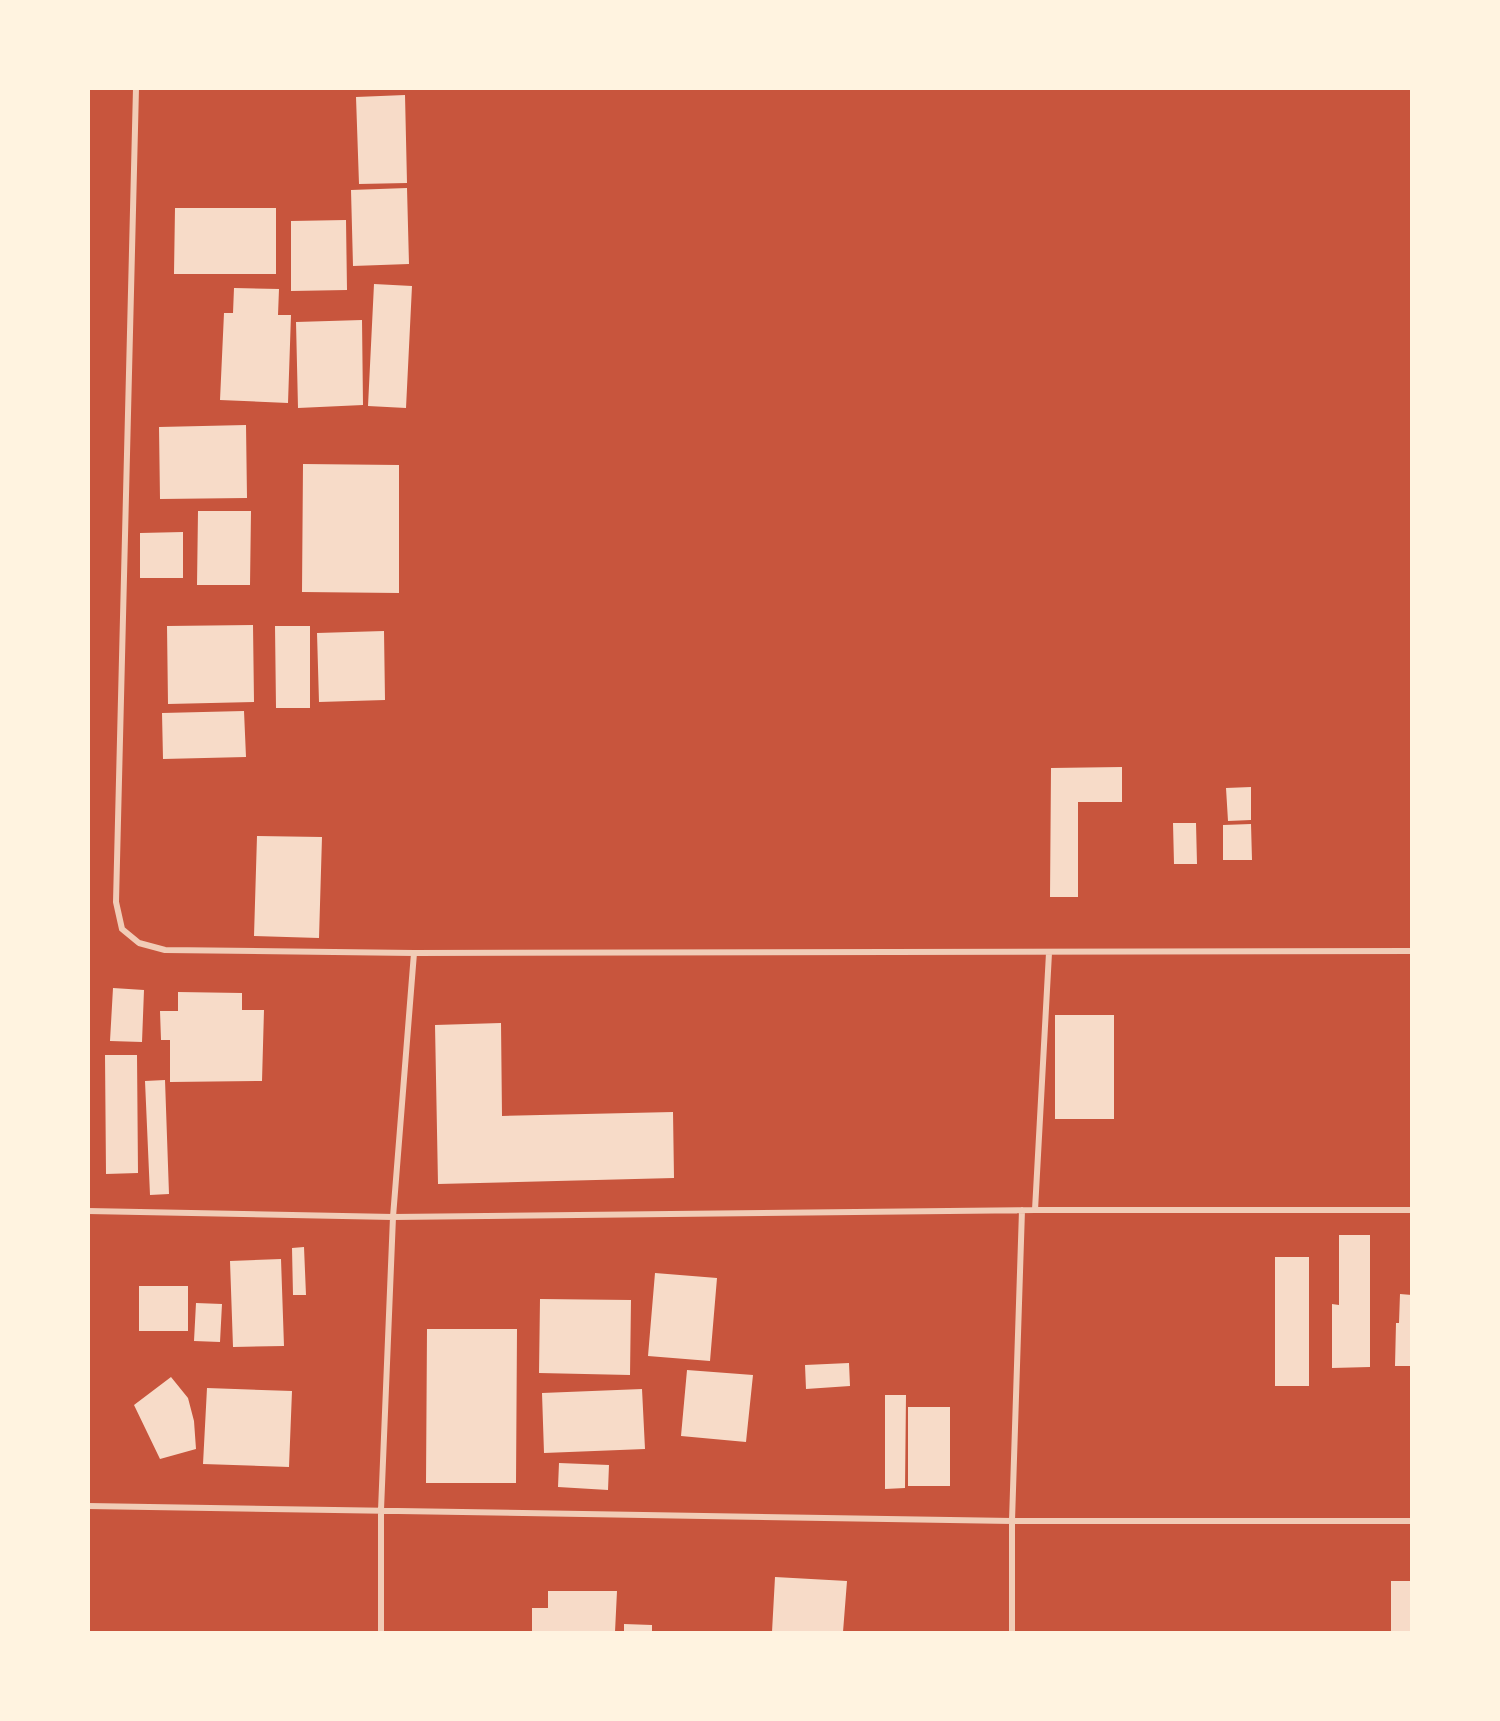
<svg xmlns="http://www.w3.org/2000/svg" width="1500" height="1721" font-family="Inter,sans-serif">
<rect width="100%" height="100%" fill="#c8553d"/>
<path fill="#f7dbc8" d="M405 95 407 183 359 184 356 97Z
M407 188 409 264 353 266 351 190Z
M175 208H276V274H174Z
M346 220 347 290 291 291V221Z
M374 284 412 286 406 408 368 406Z
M234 288 279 289 278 315H291L288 403 220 400 224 313H233Z
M362 320 363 405 298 408 296 322Z
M246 425 247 498 160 499 159 427Z
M303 464 399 465V593L302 592Z
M198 511H251L250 585H197Z
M183 532V578H140V533Z
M253 625 254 702 168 704 167 626Z
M275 626H310V708H276Z
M384 631 385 700 319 702 317 633Z
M244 711 246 757 163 759 162 713Z
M1122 767V802H1078V897H1050L1051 768Z
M1251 787V820L1228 821 1226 788Z
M1173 823H1196L1197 864H1174Z
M1251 824 1252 860H1223V825Z
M257 836 322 837 319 938 254 936Z
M113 988 144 990 142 1042 110 1041Z
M178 992 242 993V1010H264L262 1081 170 1082V1040H161L160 1011H178Z
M1055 1015H1114V1119H1055Z
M501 1023 502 1116 673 1112 674 1178 438 1184 435 1025Z
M105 1055H137L138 1173 106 1174Z
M165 1080 169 1194 150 1195 145 1081Z
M1339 1235H1370V1367L1332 1368V1304L1339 1305Z
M304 1247 306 1295H293L292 1248Z
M1275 1257H1309V1386H1275Z
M281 1259 284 1346 233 1347 230 1261Z
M655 1273 717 1278 710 1361 648 1356Z
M139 1286H188V1331H139Z
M1400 1294 1412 1295V1366H1395L1396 1323H1399Z
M540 1299 631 1300 630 1375 539 1373Z
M196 1303 222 1304 220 1342 194 1341Z
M427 1329H517L516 1483H426Z
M849 1363 850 1386 806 1389 805 1365Z
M687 1370 753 1375 746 1442 681 1436Z
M171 1377 188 1398 194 1421 196 1449 160 1459 134 1405Z
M207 1388 292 1391 289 1467 203 1464Z
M642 1389 645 1449 544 1453 542 1393Z
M885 1395H906L905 1488 885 1489Z
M908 1407H950V1486H908Z
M559 1463 609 1465 608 1490 558 1487Z
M775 1577 847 1581 843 1632H772Z
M1391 1581H1412V1632H1391Z
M548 1591H617L615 1632H532V1608H548Z
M624 1624 652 1625V1632H624Z"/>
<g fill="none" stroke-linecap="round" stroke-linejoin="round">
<path stroke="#f1ccb7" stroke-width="6" d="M136 88 116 902 122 929 139 943 165 950 414 953 1412 951
M1035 1210 1049 953
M88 1211 393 1217 1035 1210H1412
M88 1506 1012 1521H1412
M381 1632V1510L393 1217 414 953
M1012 1632V1521L1022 1210"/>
</g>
<rect width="1500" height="1721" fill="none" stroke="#fff3e0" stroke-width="180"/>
</svg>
